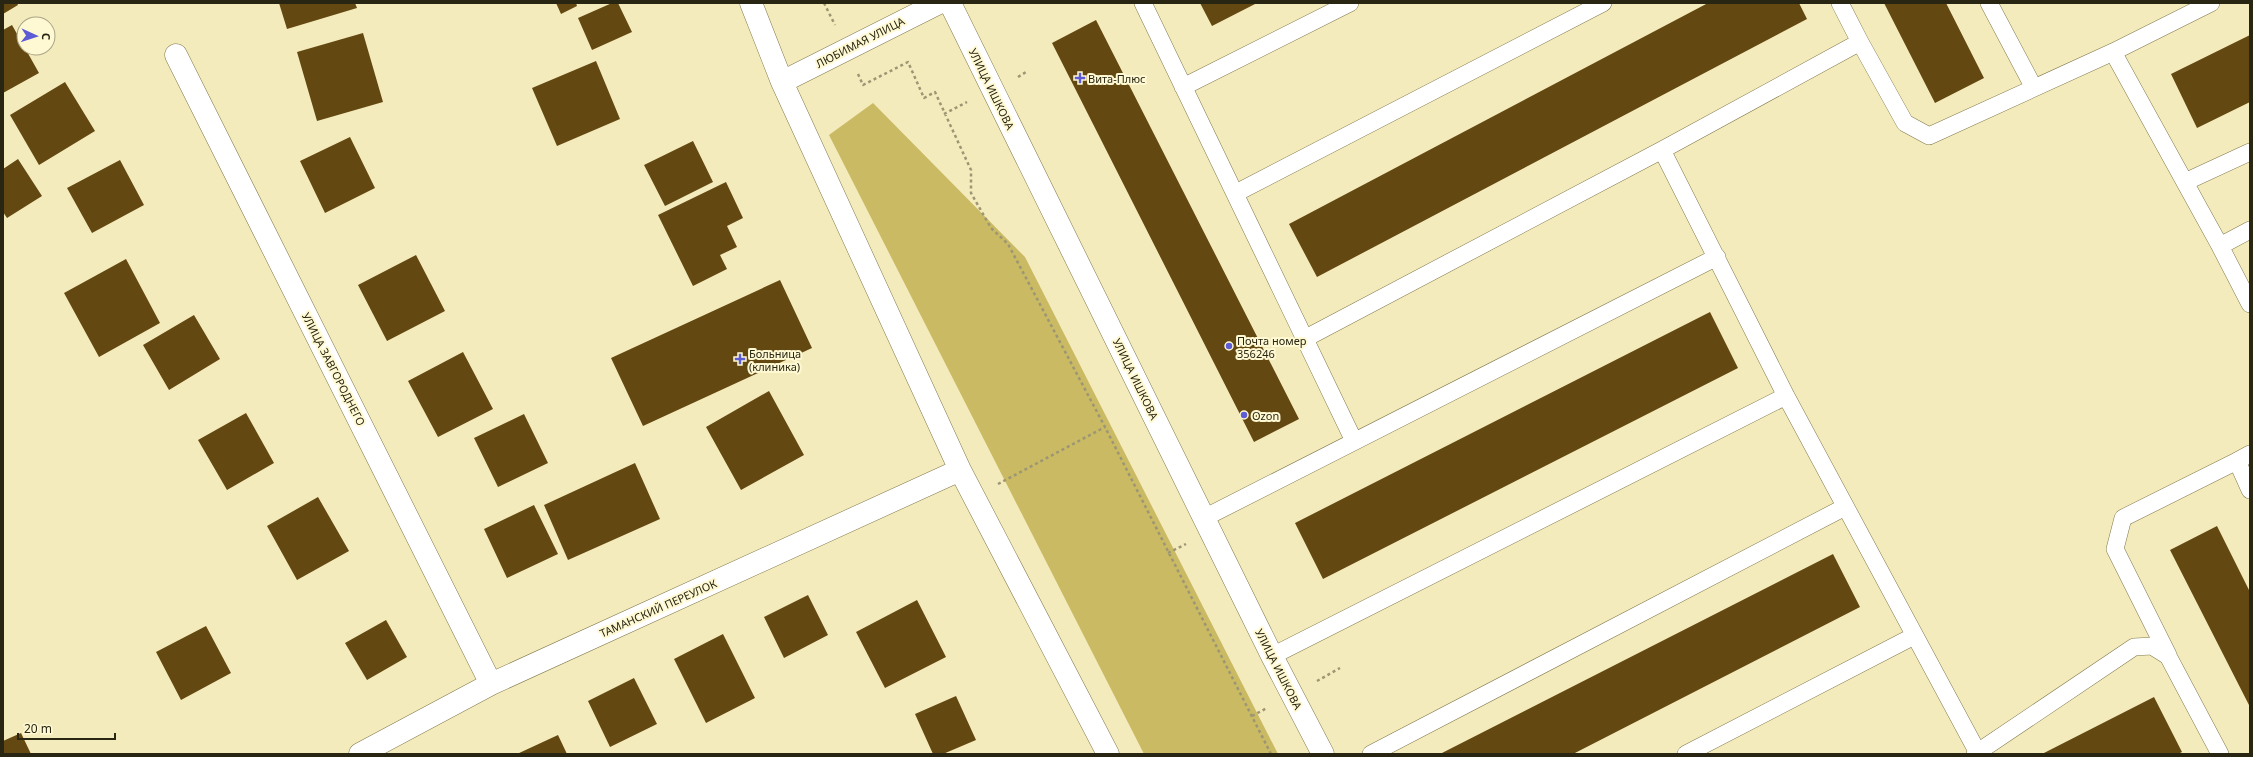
<svg xmlns="http://www.w3.org/2000/svg" width="2253" height="757" font-family="'Noto Sans',sans-serif">
<rect width="100%" height="100%" fill="#f4ebbc"/>
<path fill="#c9ba63" d="M873 103 1025 257 1278 754H1144L829 135Z"/>
<path fill="#644811" d="M3 3H17L18 5 3 14Z
M279 3H355L357 8 287 29Z
M556 3H576L577 6 561 14Z
M612 3H618L632 32 592 50 578 18Z
M1200 3H1257L1212 26Z
M1708 3H1799L1807 19 1317 277 1289 224Z
M1884 3H1946L1984 78 1935 103Z
M1096 20 1299 419 1254 442 1052 43Z
M12 25 39 73 3 93V30Z
M363 33 383 102 317 121 297 52Z
M2250 35V102L2197 128 2171 74Z
M596 61 620 119 557 146 532 88Z
M65 82 95 131 39 165 10 115Z
M350 137 375 188 325 213 300 161Z
M693 141 713 182 665 206 644 165Z
M18 159 42 196 7 218 3 212V169Z
M120 160 144 205 92 233 67 188Z
M726 182 743 218 727 226 737 247 720 255 727 269 693 286 658 215Z
M416 255 445 311 387 341 358 285Z
M126 259 160 323 99 357 64 293Z
M780 280 812 348 643 426 611 358Z
M1710 312 1738 368 1323 579 1295 523Z
M194 315 220 359 169 390 143 345Z
M463 352 493 409 438 437 408 381Z
M769 391 804 455 741 490 706 427Z
M246 413 274 463 227 490 198 440Z
M524 414 548 463 498 487 474 438Z
M635 463 660 519 568 560 544 505Z
M318 497 349 551 297 580 267 526Z
M534 505 558 554 507 578 484 529Z
M2217 526 2250 592V707L2170 550Z
M1833 554 1860 607 1573 754H1440Z
M808 595 828 635 784 658 764 617Z
M917 600 946 657 885 688 856 632Z
M386 620 407 657 367 680 345 643Z
M206 626 231 673 181 700 156 652Z
M723 634 755 698 706 723 674 659Z
M634 678 657 724 610 747 588 701Z
M956 696 976 740 943 754H933L915 714Z
M2154 697 2182 752 2178 754H2042Z
M21 733 31 754H3V741Z
M558 735 567 754H517Z"/>
<g fill="none" stroke-linecap="round" stroke-linejoin="round">
<g stroke="#817a4e" stroke-width="18">
<path id="lane" d="M1143 3 1354 441
M1989 3 2034 88
M1860 42 1905 123 1929 136 2113 52 2211 3
M2113 52 2220 246 2250 304
M1183 87 1350 3
M1662 150 1786 396 1978 753
M2185 182 2250 152
M1236 193 1603 3
M2220 246 2250 230
M1306 338 1662 150 1860 42 1840 3
M2250 454 2237 461 2250 490
M1204 518 1717 257
M2168 655 2115 549 2123 518 2237 461
M1272 656 1786 396
M1371 754 1845 507
M1686 754 1914 636
M1975 754 2134 647 2152 646 2168 656 2220 754"/>
</g>
<g stroke="#817a4e" stroke-width="23">
<path id="street" d="M751 3 782 82 960 470 1108 754
M950 3 1272 656 1323 754
M176 55 491 684
M782 82 939 3
M360 754 491 684 960 470"/>
</g>
<path stroke="#9d9674" stroke-width="2.5" stroke-dasharray="3 3" stroke-linecap="butt" d="M824 3 835 25
M858 74 863 85 908 62 924 98 935 92 971 170V193L991 228 1008 244 1105 427 1271 754
M1018 77 1026 72
M944 114 967 102
M998 484 1105 427
M1168 553 1186 544
M1317 681 1340 668
M1252 716 1267 708"/>
<use href="#lane" stroke="#fff" stroke-width="17"/>
<use href="#street" stroke="#fff" stroke-width="22"/>
</g>
<g fill="#5e5cd4" stroke="#fff9d3" stroke-width="1.5">
<path d="M1078 72h4v4h4v4h-4v4h-4v-4h-4v-4h4z"/>
<circle cx="1229" cy="346" r="4"/>
<path d="M738 353h4v4h4v4h-4v4h-4v-4h-4v-4h4z"/>
<circle cx="1244" cy="415" r="4"/>
</g>
<g text-anchor="middle" dominant-baseline="central" stroke-width="4" stroke-linejoin="round" paint-order="stroke">
<g font-size="11" fill="#282513" stroke="#fff9d3">
<text transform="translate(860 42) rotate(-27)">ЛЮБИМАЯ УЛИЦА</text>
<text transform="translate(992 89) rotate(64)">УЛИЦА ИШКОВА</text>
<text transform="translate(334 369) rotate(63)">УЛИЦА ЗАВГОРОДНЕГО</text>
<text transform="translate(1136 379) rotate(64)">УЛИЦА ИШКОВА</text>
<text transform="translate(658 608) rotate(-24)">ТАМАНСКИЙ ПЕРЕУЛОК</text>
<text transform="translate(1279 669) rotate(63)">УЛИЦА ИШКОВА</text>
</g>
<g font-size="11" fill="#282513" stroke="#fff9d3" text-anchor="start">
<text x="1088" y="78">Вита-Плюс</text>
<text x="1237" y="340">Почта номер<tspan x="1237" dy="13">356246</tspan></text>
<text x="749" y="353">Больница<tspan x="749" dy="13">(клиника)</tspan></text>
<text x="1252" y="415">Ozon</text>
</g>
</g>
<rect width="2253" height="757" fill="none" stroke="#282513" stroke-width="8"/>
<g transform="translate(36 36) rotate(93)"><circle r="19" fill="#fff9d3" stroke="#a9a486"/>
<path d="M0-3L7 15L0 10L-7 15Z" fill="#5e5cd4"/>
<text y="-6" font-size="11" font-weight="bold" text-anchor="middle" fill="#282513">С</text>
</g>
<path d="M18 733v6h97v-6" fill="none" stroke="#282513" stroke-width="2"/>
<text x="24" y="733" font-size="12" fill="#282513" stroke="#fff9d3" stroke-width="3" paint-order="stroke">20 m</text>
</svg>
